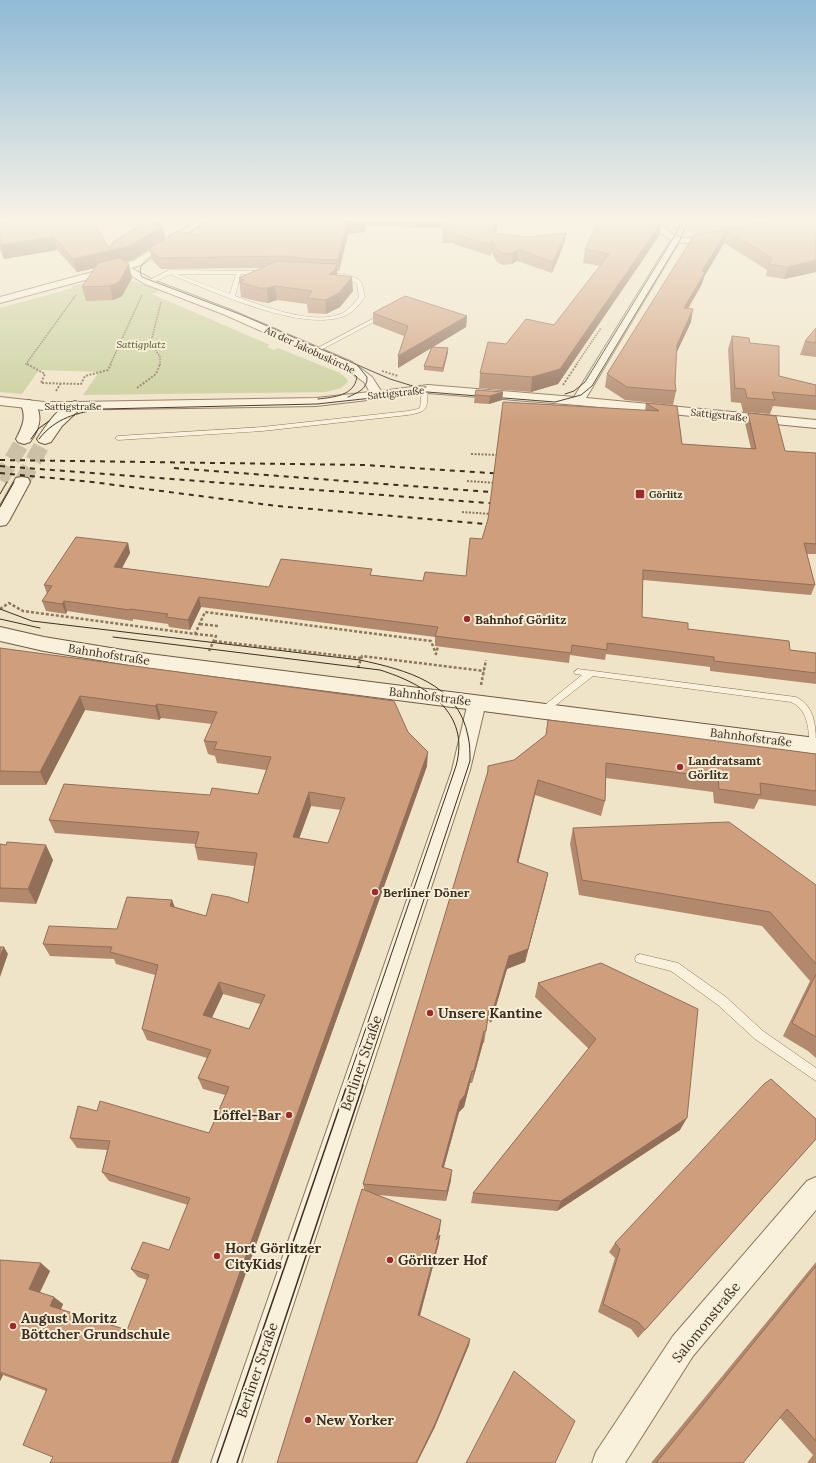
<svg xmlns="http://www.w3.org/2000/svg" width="816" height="1463" font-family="Lora,serif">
<rect width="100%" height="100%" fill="#f0e4c8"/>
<path fill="#c9cf9b" d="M654 218H791L702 234 672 230Z
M109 277 128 279 160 291 152 294 270 345 267 347 274 350 278 348 340 373 347 379 348 382 341 388 326 392 83 395 99 372 39 370 22 394 0 392V308L73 288 71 286Z"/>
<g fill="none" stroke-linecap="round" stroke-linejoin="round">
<path stroke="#ccc0a6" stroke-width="16" stroke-dasharray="16 8" stroke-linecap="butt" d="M0 480 24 439
M22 482 45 439"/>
<g stroke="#8d765c" stroke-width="1">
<path id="lane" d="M169 270 264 271V273L262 274H241L235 296C263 306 308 324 338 315 347 312 354 304 359 297L357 284C346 277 337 278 325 276V274C334 273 358 274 362 284 363 288 364 293 365 297 359 305 352 314 342 317 298 331 214 292 172 275V274L151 283 146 282ZM177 274H236L230 294Z
M382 314 387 315 317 352 312 351Z
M425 387 428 389C426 409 430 411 408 415L262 431 118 440 115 438 118 436 262 427 408 411 418 409 420 408 422 389Z
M578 669 796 697C816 707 816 728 816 749L812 748 810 746C808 729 809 710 791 702L593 676 547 712H541L540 710 541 708 582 675 575 674 574 672Z
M640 954 678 963 726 997 763 1031 816 1068V1081L755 1039 718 1005 671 971 636 962 635 959 636 956Z"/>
</g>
<g stroke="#8d765c" stroke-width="2">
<path id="street" d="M202 218H213L141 265 131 268 153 280 231 310 352 362 372 377 381 391 428 385 574 397 671 240 639 218C660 218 663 231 679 237 690 240 703 236 714 234L717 235 719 237C712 244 688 244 679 242L586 398 816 420V428L578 405 428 393 316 406 44 410 0 405V397L44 402H75L316 398 370 392 364 382 344 368 223 314 145 284 122 270 0 303V297L133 261Z
M477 696 483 698 486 702 470 770 241 1463H211L452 770 468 702 471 698Z
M816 1177V1210L693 1356 625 1463H592L596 1452 673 1336 807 1181Z"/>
</g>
<g stroke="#6f573f" stroke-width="2">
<path id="secondary" d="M29 400 34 402C44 416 39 430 30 442L24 444 18 442 16 439C22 427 27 418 21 405L24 402Z
M75 401 80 403 83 406 80 409 62 426 51 442 45 444 39 442 37 439C46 426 58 406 75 401Z
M22 477 28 478 30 482 9 521 6 525 0 526V506L16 478Z
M0 627 44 637 141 653 816 738V754L141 667 44 651 0 641Z"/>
</g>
<path stroke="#8d765c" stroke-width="1.5" stroke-dasharray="1.5 1" stroke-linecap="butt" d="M691 227 695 218
M29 365 26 364 76 295
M110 365 142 295
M160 365V357L151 342 161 302
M576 365 601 328"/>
<path stroke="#8d765c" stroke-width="2" stroke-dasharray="2 1.5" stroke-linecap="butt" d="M27 364 45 374 41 383 81 384 85 376 108 370 111 364
M382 371 398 376
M563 385 577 364
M137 388 156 374 160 364
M56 391 61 383
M471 454 499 455
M467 481 496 483
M462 512 491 514"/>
<path stroke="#8d765c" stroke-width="2.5" stroke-dasharray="3 2" stroke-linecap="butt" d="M0 609 9 603 23 611 195 634 205 612 431 641 436 654 438 646
M200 624 218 626
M195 634 216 636 209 651
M214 641 361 658
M358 668 362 656 484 671
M481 685 486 660"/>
<use href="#lane" fill="#faf1dc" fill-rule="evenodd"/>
<use href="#street" fill="#faf1dc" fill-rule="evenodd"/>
<use href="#secondary" fill="#faf1dc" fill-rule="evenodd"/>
<path stroke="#3d2e20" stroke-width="1" d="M179 239 211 218
M160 251C151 257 135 264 142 277L242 315 390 379 416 387H426
M316 354 347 368 357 377C354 396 334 397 318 399
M565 394 574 391 585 382 675 235 683 218
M348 397C357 393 368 389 367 377L358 366
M31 439 38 429 49 421
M39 439C55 418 78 412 103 409L317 404 427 392 555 402 581 395 592 386 680 240 689 218
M0 494 7 482
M0 507 14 482
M0 609 32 621 360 660C406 670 458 683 468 736 470 744 470 753 470 761L362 1086
M0 619 40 628
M113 637 380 670C425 684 471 712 456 766L346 1086"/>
<path stroke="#3d2e20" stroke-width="1.5" d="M217 1463 347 1085
M237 1463 363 1085"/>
<path stroke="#3d2e20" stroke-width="2" stroke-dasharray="5 5" stroke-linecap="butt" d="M0 460 365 465 506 474
M0 466 501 504
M174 468 503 493
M0 473 92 482 277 506 497 525"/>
</g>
<path fill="#b2896c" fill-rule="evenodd" d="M0 218 109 248 159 225 165 239 197 235 208 225 218 218H499L496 234 528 237 566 233 564 244 552 273 517 261 512 264 503 265 497 262 491 252V256L454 244V243H442L443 228 365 226V232L348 234 339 271H337V275L353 291 340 307 326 314 308 313 307 304 277 300 268 303 261 302 241 297 239 278 261 268 161 269 152 260 149 249 132 260 125 261 132 278 122 296 113 300 86 301 82 287 95 268 77 272 57 250 4 259 0 250Z
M816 218V272L784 279 766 276 767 270 724 243 704 277 702 284 688 308 691 322 676 353 675 383 676 391 673 405 625 400 605 387 607 374 694 235Z
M661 223 659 236 558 384 531 392 479 388 480 373 506 344 554 325 600 266 583 263 585 249Z
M373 313 467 316 466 327 433 347 448 348V352L443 372 424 370V366L431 348 398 368V356L404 336 373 324Z
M816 328V357L800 355 805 341Z
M732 336 750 343 779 376 816 385V410L773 406 770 414 743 412 741 403 731 402 728 349Z
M503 392 502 400 489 404 474 403 475 395Z
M646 403 677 406 682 444 751 449 745 423 748 413 785 451 816 454V554H807L815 585 811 595 643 580 642 617 688 629 790 650 816 653V684L710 671V667L606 654 605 660 570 655 569 663 435 646V637L201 607 190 630 169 627 168 624 133 619V621L67 611 66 614 46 611 42 601 47 594 44 585 128 543 130 553 122 568 269 587 372 575 423 581 466 576 482 539 645 411Z
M0 648 408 732 427 766 178 1463 53 1457 46 1391 3 1375 0 1381V1260L50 1271 40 1292 63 1304 61 1310 127 1330 147 1280 138 1277 131 1269 169 1250 188 1205 109 1181 102 1172 107 1150 77 1148 70 1138 97 1111 209 1133 225 1095 203 1089 198 1078 207 1058 147 1040 142 1029 155 975 116 964 114 959 50 956 43 944 117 929 172 900 175 907 206 916 248 903 254 866 198 860 195 847V844L55 833 49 820 210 795 258 794 266 770 217 763 215 756 208 754 204 741 212 724 161 718 159 720 85 710 46 785H0ZM311 806 341 810 328 843 299 838ZM223 994 260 1004 249 1029 212 1018Z
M816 754V806L759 799 754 809 714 803 713 792 606 778 605 801 601 816 535 795 518 863 548 873 545 887 525 962 507 969 491 1023 488 1020 484 1043H483L472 1083H470L464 1107 459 1112 444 1167 451 1180 446 1201 378 1195 440 1229 438 1238 439 1243 420 1316 470 1339 469 1345 434 1429 364 1189 363 1184 440 931 487 774 488 766Z
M573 828 816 885V1058L808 1051 783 1036 810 981 762 926 579 895 570 844Z
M0 844 53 860 36 904 0 902Z
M601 963 680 1130 557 1211 471 1203 473 1193 589 1049 535 997 538 983Z
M816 1139 638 1338 631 1329 598 1312 615 1258 609 1252 615 1243Z
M816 1262V1463H807L813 1455 780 1418 743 1463H651Z"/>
<path fill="#916f58" d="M155 218H158L160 228 163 226 165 239 132 260 77 272 73 259 130 246 152 224Z
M498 218H499L493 244 494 233Z
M365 221V232L348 234 339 271 338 260 347 223Z
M661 223 659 236 558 384 531 392 532 377Z
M727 231 724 243 704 277 702 284 681 321 684 308 702 271Z
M566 233 564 244 552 273 553 262Z
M54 237 57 250 4 259 0 245Z
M518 249 517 261 512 264 513 253Z
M816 260V272L784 279 788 267Z
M129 264 132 278 122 296 113 300 110 286Z
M337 264V278L329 274Z
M352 277 353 291 340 307 326 314 325 300Z
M275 286 277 300 268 303 267 288Z
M693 309 691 322 674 358 677 345Z
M467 316 466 327 398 368V356Z
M448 348V352L443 372V368Z
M503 392 502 400 489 404 490 396Z
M128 543 130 553 117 577 114 567Z
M199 597 201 607 190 630 188 620Z
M64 601 67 611 66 614 62 604Z
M80 696 85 710 46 785 40 772Z
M157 704 161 718 159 720 155 706Z
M428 752 427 766 178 1463H171Z
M538 780 535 795 515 876 517 862Z
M309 792 311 806 295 850 293 837Z
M46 845 53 860 36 904 28 889Z
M548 873 545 887 525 962 507 969 491 1023 493 1010 509 956Z
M172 900 176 913 170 906Z
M4 947 8 954 0 977V956Z
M219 982 223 994 207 1027 203 1015Z
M484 1031 483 1043 472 1083 474 1071Z
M472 1071 470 1083 464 1107 459 1112 441 1177 442 1167 460 1101Z
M687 1118 680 1130 557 1211 561 1201Z
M452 1170 451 1180 446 1201 447 1191Z
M441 1220 440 1229 435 1248 436 1240Z
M440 1235 439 1243 418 1322V1315Z
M41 1263 50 1271 38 1296 29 1289Z
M54 1297 63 1304 59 1313 50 1306Z
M470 1339 469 1345 434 1429 417 1463H416Z
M0 1373 3 1375 0 1381Z"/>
<path fill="#cf9f7d" stroke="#916f58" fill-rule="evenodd" d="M0 218H91L109 248 114 241 152 218H155L152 224 163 226 130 246 73 259 54 237 0 245Z
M218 218H363L365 221 347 223 338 260 309 259 288 256 159 258 149 249 177 231 197 235 202 223 208 225Z
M443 218H498L494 233 528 237 566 233 553 262 518 249 513 253 504 254 498 250 492 241 491 245 454 234 455 232H443Z
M600 218H654L661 223 560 369 532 377 480 373 488 342 506 344 526 319 554 325 609 254 585 249Z
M787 218H816V260L788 267 769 264 772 258 727 231 702 271 705 272 684 308 693 309 677 345 675 383 676 391 627 387 607 374 694 235Z
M119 258 129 264 119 282 110 286 82 287 98 263Z
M277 261 337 264 335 270 329 274 352 277 339 293 325 300 307 298 312 291 275 286 267 288H259L239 282 244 280 239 278Z
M405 296 467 316 398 356 408 326 373 313Z
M816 328V343L805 341Z
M732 336 749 338 750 343 779 346V376L816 385V396L772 392 775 400 747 398 745 389 735 388Z
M432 347 448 348 443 368 424 366Z
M476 390 503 392 490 396 475 395Z
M503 402 659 411 646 403 677 406 682 444 756 449 748 413 776 416 785 451 816 453V544L804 543 815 585 643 570 642 617 688 623V629L789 641 790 650 816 653V673L714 661V657L607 643V650L572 645 571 653 435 636 438 627 199 597 188 620 166 617 168 614 130 609V610L64 601 62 604 42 601 52 586 44 585 76 537 128 543 114 567 269 587 281 559 372 569 370 575 423 581 425 572 466 576 470 538 482 539 488 519Z
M0 648 394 701 408 732 428 752 171 1463H50L53 1457 23 1445 47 1389 0 1372V1260L41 1263 29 1289 54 1297 50 1306 127 1330 149 1275 131 1269 143 1242 169 1250 190 1198 102 1172 110 1141 70 1138 78 1106 97 1111 100 1101 209 1133 229 1087 198 1078 211 1050 142 1029 158 965 110 952 112 947 43 944 49 926 117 929 127 897 172 900 170 906 206 916 212 894 229 897 248 903 257 853 195 847 199 832 49 820 64 784 210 795 212 788 258 794 271 757 214 749 217 742 204 741 217 712 157 704 155 706 80 696 40 772 0 771ZM309 792 345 798 328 843 293 837ZM219 982 265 995 249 1029 203 1015Z
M548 720 656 733 816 754V791L760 783 761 795 719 789 718 778 606 763 605 801 538 780 517 862 548 873 528 949 509 956 493 1010 489 1007 486 1031H484L474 1071H472L465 1095 460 1101 442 1167 452 1170 447 1191 363 1184 440 931 488 771V766L514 760 546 735Z
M729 822 816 885V964L770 912 582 880 573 828Z
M7 842 46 845 28 889 0 888V844L6 845Z
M0 947H4L0 956Z
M601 963 698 1009 687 1118 561 1201 473 1193 596 1039 538 983Z
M816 974V1037L792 1023Z
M771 1079 816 1119V1139L645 1330 638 1322 603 1304 620 1249 615 1243 764 1084Z
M362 1189 441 1220 436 1240 440 1235 418 1315 470 1339 435 1424 416 1463H277Z
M816 1266V1441L787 1409 743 1463H656Z
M514 1371 575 1421 555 1463H466Z"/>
<linearGradient id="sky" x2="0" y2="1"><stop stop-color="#8fbad6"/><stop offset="0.52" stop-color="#f8f3e6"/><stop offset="1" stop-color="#f8f3e6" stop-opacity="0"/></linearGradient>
<rect width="816" height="423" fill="url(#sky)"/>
<g fill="#9e2a2b" stroke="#f7eed8" stroke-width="1.5">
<rect x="635" y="489" width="10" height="10" rx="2"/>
<circle cx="467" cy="619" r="4"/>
<circle cx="680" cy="767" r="4"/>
<circle cx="375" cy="892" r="4"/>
<circle cx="430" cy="1013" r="4"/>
<circle cx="289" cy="1115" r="4"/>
<circle cx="217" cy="1256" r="4"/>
<circle cx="390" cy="1260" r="4"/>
<circle cx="13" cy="1326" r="4"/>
<circle cx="308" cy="1420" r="4"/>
</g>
<g text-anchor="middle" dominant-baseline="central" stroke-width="4" stroke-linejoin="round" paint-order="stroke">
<g font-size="10" font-style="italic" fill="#4d5a26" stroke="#f7eed8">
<text x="141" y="344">Sattigplatz</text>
</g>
<g font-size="10" fill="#3d2e20" stroke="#f7eed8">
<text transform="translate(310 350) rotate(25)">An der Jakobuskirche</text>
<text transform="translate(396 393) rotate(-6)">Sattigstraße</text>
<text x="73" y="406">Sattigstraße</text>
<text transform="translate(719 415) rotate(6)">Sattigstraße</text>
</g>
<g font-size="10" font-weight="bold" fill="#3d2e20" stroke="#f7eed8" text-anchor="start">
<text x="649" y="494">Görlitz</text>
</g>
<g font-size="12" font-weight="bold" fill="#3d2e20" stroke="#f7eed8" text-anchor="start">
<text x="475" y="619">Bahnhof Görlitz</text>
<text x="688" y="760">Landratsamt<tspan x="688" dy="14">Görlitz</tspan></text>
<text x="383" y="892">Berliner Döner</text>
</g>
<g font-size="12" fill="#3d2e20" stroke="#f7eed8">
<text transform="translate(109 654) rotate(9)">Bahnhofstraße</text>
<text transform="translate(430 696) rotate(7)">Bahnhofstraße</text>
<text transform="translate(751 737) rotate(7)">Bahnhofstraße</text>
</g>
<g font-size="14" font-weight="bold" fill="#3d2e20" stroke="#f7eed8" text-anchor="start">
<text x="438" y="1013">Unsere Kantine</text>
<text x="281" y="1115" text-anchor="end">Löffel-Bar</text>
<text x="225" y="1248">Hort Görlitzer<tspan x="225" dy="16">CityKids</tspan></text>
<text x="398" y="1260">Görlitzer Hof</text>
<text x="21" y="1318">August Moritz<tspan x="21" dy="16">Böttcher Grundschule</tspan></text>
<text x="316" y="1420">New Yorker</text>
</g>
<g font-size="14" fill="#3d2e20" stroke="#f7eed8">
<text transform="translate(361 1063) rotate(-71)">Berliner Straße</text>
<text transform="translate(706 1322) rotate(-51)">Salomonstraße</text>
<text transform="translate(257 1370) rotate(-71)">Berliner Straße</text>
</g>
</g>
</svg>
